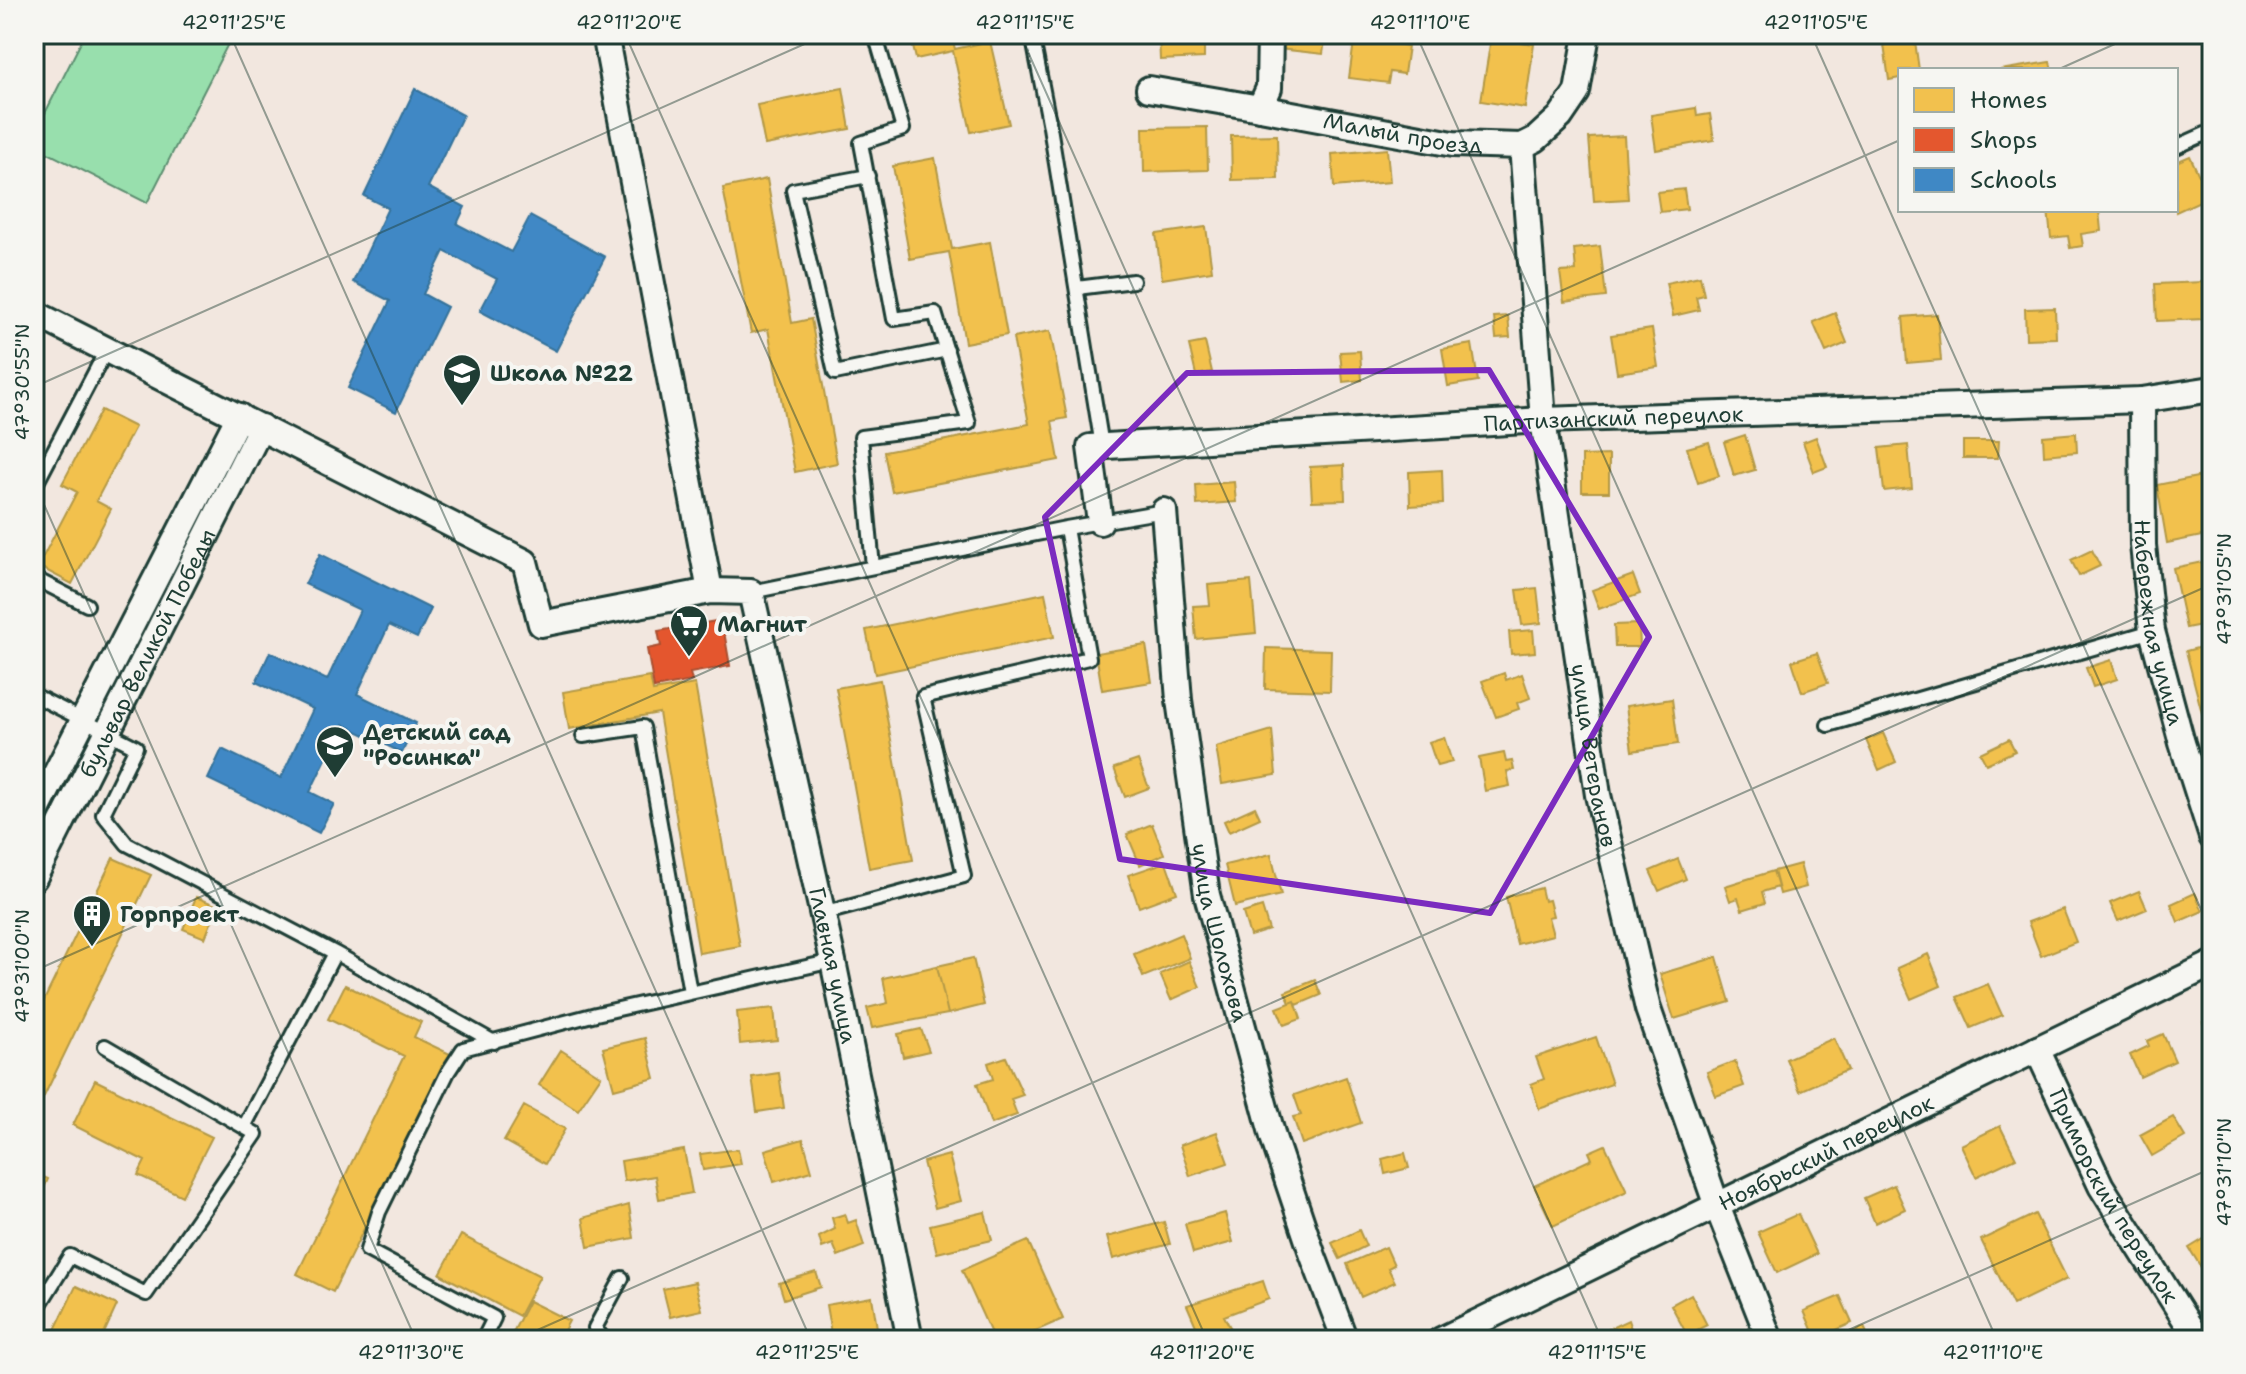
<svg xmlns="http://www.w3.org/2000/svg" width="2246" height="1374" font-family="'Shantell Sans',sans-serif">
<rect width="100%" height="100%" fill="#f2e7df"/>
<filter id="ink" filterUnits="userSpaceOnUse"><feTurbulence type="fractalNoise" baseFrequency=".0125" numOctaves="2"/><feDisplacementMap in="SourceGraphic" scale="16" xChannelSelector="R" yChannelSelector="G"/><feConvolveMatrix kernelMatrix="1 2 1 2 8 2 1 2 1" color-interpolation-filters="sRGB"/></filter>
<g filter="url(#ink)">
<path fill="#98dfad" stroke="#5c8e70" stroke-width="2" d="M85 34H233L147 203 34 146V135Z"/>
<path fill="#f2c14e" stroke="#b39946" stroke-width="2" d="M910 34H951L955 49 990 41 1009 124 971 132 953 51 916 59Z
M1159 34H1204V58L1160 60Z
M1281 34H1326L1323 54 1279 49Z
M1355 34 1396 35 1395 44 1408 46 1404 74 1390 72 1388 83 1349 78Z
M1914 34 1919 70H1900V78L1889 80 1883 38Z
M1491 38 1534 44 1525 108 1481 101Z
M2050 62 2052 70H2000Z
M843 88 850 129 765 145 757 105Z
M1696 108 1697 116 1710 114 1714 140 1656 150 1651 115Z
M1207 127 1208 170 1144 172 1143 128Z
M1277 135 1278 179 1232 180 1231 136Z
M1624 136 1628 199 1594 201 1589 138Z
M1387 149 1390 182 1334 187 1332 154Z
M2190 156 2209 197 2176 212V162Z
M935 158 952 249 990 242 1007 335 965 343 949 252 910 259 893 166Z
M767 179 792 323 811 319 837 463 795 472 768 329 751 333 723 188Z
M1684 189 1687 209 1660 212 1657 192Z
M2048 210H2099L2101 231 2081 234 2083 246 2070 248 2068 236 2051 238Z
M1206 227 1212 271 1162 279 1156 234Z
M1600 246 1606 297 1564 302 1560 272 1576 271 1574 249Z
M1700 276 1704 295 1696 297 1699 310 1673 316 1666 283Z
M2203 282 2204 319 2157 321 2155 284Z
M2055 308 2056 338 2026 339 2025 309Z
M1835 313 1847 343 1826 352 1813 322Z
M1937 314 1941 360 1907 363 1903 317Z
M1508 316 1510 337 1496 338 1494 317Z
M1652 329 1658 367 1617 373 1611 335Z
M1050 331 1067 418 1052 421 1059 460 892 492 884 452 1029 424 1013 338Z
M1205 342 1212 372 1196 375 1189 345Z
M1472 344 1478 381 1448 386 1442 349Z
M1360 351 1362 380 1343 382 1340 352Z
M101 410 135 427 96 501 111 509 72 584 38 566 77 492 62 484Z
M2076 433 2077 452 2044 455 2043 436Z
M1745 435 1755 470 1734 476 1724 442Z
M1816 437 1827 467 1814 472 1803 442Z
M1963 441H1999L1998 458H1963Z
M1709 442 1719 476 1698 483 1687 448Z
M1908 445 1912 488 1884 491 1879 448Z
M1609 455V492H1582V456Z
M1344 465 1345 500 1312 501 1310 467Z
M1442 470 1443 504 1410 506 1409 472Z
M2212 474V534L2167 543 2157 485Z
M1234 482 1236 502 1197 505 1196 485Z
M2092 550 2100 566 2079 576 2071 560Z
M2212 560V623L2186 628 2173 568Z
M1633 575 1640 594 1599 609 1592 590Z
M1251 581 1256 633 1196 639 1193 606 1210 605 1208 585Z
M1537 588 1541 623 1522 625 1517 590Z
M1045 593 1054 637 875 674 866 630Z
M1639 624 1640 647H1615L1614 625Z
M1533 630 1535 652 1511 654 1509 632Z
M2212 644V710L2202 713 2186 651Z
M1146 645 1152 682 1102 690 1096 653Z
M1266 648 1331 650 1330 691 1265 689Z
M1817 653 1828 683 1802 692 1792 661Z
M2111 660 2117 679 2093 687 2086 668Z
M1504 673 1506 680 1522 674 1530 698 1517 703 1519 709 1496 717 1482 681Z
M650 677 653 691 695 684 740 946 699 953 659 713 569 729 563 692Z
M880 680 913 860 869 868 836 688Z
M1672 699 1678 744 1632 751 1626 706Z
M1272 730 1276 775 1222 784 1216 747Z
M1883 733 1896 762 1879 770 1866 740Z
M1444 737 1452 762 1437 766 1429 742Z
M2009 739 2015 751 1986 764 1980 753Z
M1504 753 1506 762 1512 761 1514 770 1507 771 1510 786 1485 791 1479 758Z
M1138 760 1149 788 1125 797 1114 768Z
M1255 807 1260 818 1229 832 1224 821Z
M1152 824 1164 854 1140 865 1127 834Z
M1271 854 1281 895 1235 906 1225 865Z
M113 858 151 875 34 1117V1021Z
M1678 859 1686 879 1659 891 1650 871Z
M1166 862 1177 893 1139 907 1128 875Z
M1800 864 1806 887 1780 894 1774 871Z
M1773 871 1778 887 1762 892 1765 903 1742 910 1738 898 1730 901 1725 886Z
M1541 888 1544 901 1549 900 1553 916 1548 917 1553 935 1517 944 1506 897Z
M2139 891 2147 909 2118 921 2110 903Z
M2195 893 2203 911 2178 922 2171 904Z
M196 897 218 906 205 938 183 929Z
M1262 907 1269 930 1250 936 1243 913Z
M2063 909 2076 942 2041 956 2028 922Z
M1181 934 1190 958 1143 977 1134 954Z
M1928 954 1941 986 1911 999 1897 968Z
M1717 957 1730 1002 1674 1019 1660 974Z
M973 958 984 1005 948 1014 937 966Z
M1189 961 1200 987 1171 1000 1160 974Z
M937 966 948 1014 872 1028 867 1008 888 1003 883 978Z
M1315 980 1321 995 1297 1005 1295 1001 1290 1003 1285 992Z
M1988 984 2002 1015 1971 1028 1957 997Z
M345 985 421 1022 414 1037 450 1054 333 1292 297 1274 404 1056 328 1019Z
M1295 1001 1301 1019 1284 1025 1277 1008Z
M774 1008 777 1040 740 1044 737 1012Z
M2212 1019V1046L2203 1022Z
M921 1029 929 1051 903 1057 898 1034Z
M2163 1034 2175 1061 2140 1077 2130 1055 2149 1046 2147 1041Z
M1596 1037 1612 1084 1539 1109 1531 1084 1544 1079 1536 1057Z
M645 1038 655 1078 614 1089 603 1048Z
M1834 1038 1848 1070 1800 1091 1786 1059Z
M561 1050 601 1076 578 1110 539 1085Z
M1006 1057 1023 1095 1011 1099 1017 1115 991 1124 977 1084 993 1079 988 1063Z
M1735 1061 1744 1086 1716 1096 1707 1072Z
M779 1073 784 1108 757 1112 752 1077Z
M1346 1077 1361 1123 1302 1144 1293 1117 1301 1115 1294 1095Z
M95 1080 212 1137 182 1196 138 1175 145 1161 73 1125Z
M524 1106 565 1129 545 1164 504 1141Z
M2173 1117 2185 1137 2152 1156 2140 1135Z
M2000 1126 2016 1158 1976 1177 1961 1145Z
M1217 1132 1228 1163 1190 1176 1180 1145Z
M803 1139 812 1171 774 1182 765 1150Z
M1605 1145 1627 1191 1553 1226 1534 1186 1592 1159 1589 1152Z
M738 1149 741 1164 703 1170 700 1154Z
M684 1150 692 1193 659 1199 655 1176 624 1181 621 1161Z
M1405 1153 1409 1168 1385 1174 1382 1159Z
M949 1155 961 1201 935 1208 923 1162Z
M34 1173 48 1179 34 1210Z
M1894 1185 1905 1209 1875 1223 1864 1198Z
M629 1205 634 1238 588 1247 583 1218Z
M985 1212 992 1240 937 1253 930 1225Z
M1225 1213 1233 1242 1193 1253 1185 1224Z
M845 1214 848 1223 856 1220 864 1246 838 1256 833 1244 822 1248 819 1237 835 1229 832 1218Z
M1798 1214 1817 1254 1777 1273 1758 1232Z
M2035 1214 2067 1279 2013 1305 1981 1240Z
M1164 1222 1170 1244 1113 1259 1107 1237Z
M1359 1230 1366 1246 1340 1259 1332 1243Z
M2212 1234V1278L2209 1280 2189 1248Z
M461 1235 540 1276 519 1316 440 1274Z
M1028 1241 1063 1319 1015 1340H994L962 1270Z
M1386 1247 1394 1265 1388 1268 1395 1282 1361 1297 1347 1264Z
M816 1272 821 1287 784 1299 779 1283Z
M1263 1281 1269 1299 1224 1316 1237 1340H1186L1199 1333 1187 1305Z
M695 1282 702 1310 670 1317 663 1289Z
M76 1286 117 1305 101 1340H50Z
M1691 1294 1707 1325 1687 1335 1671 1305Z
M1840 1296 1852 1323 1816 1339 1804 1311Z
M872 1297 879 1340H832L826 1305Z
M529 1301 569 1321 559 1340H509Z
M1628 1320 1635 1340H1601L1598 1334Z
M1864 1327 1870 1340H1834Z"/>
<path fill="#e4572e" stroke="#a94f30" stroke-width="2" d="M722 620 730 666 690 673 692 681 654 688 647 649 661 646 658 631Z"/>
<path fill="#3f88c5" stroke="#35729a" stroke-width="2" d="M415 89 463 115 428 187 465 207 457 224 511 252 530 216 605 257 556 351 480 311 497 279 444 251 423 294 447 307 396 412 348 388 390 301 353 282 388 208 364 196Z
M320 554 431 609 417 638 389 625 357 694 416 723 402 753 343 724 310 792 334 804 319 833 208 779 222 749 281 778 313 709 256 682 270 652 327 680 360 610 305 584Z"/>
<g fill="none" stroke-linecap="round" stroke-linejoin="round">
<g stroke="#1f3d34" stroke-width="18">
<path id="lane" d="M1032 34 1050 127 1102 446
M2176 147 2212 131
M868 176 793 190 835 373 947 350
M1077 288 1133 281
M34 488 107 349
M873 567 861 437 969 423 935 313 894 319 861 143 903 129 875 34
M34 578 87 605
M751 592 1066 528 1164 511
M34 695 136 747 103 814 127 844 335 953
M1828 725 2152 631
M583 736 643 727 690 992
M822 914 964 876 923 697 1089 658 1066 528
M244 1127 335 953 494 1042
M34 1314 70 1256 146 1294 256 1134 105 1046
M483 1340 494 1318 367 1250 379 1212 448 1072 463 1049 596 1014 833 961
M604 1340 595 1328 622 1278"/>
</g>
<g stroke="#1f3d34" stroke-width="30">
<g id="street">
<path d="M605 34 710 591"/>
<path id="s1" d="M1149 89 1260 108 1453 144 1522 146 1536 139 1560 117 1577 92 1587 34"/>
<path d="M1260 108 1269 88 1270 34"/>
<path id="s2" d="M1522 146 1543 420 1598 795 1648 1009 1717 1206 1770 1340"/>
<path id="s3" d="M34 313 525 562 541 624 710 591 751 592 833 961 910 1340"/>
<path id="s4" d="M2142 400 2143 545 2152 631 2182 743 2212 837"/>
<path id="s5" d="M1164 511 1179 700 1207 895 1273 1137 1313 1256 1345 1340"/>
<path id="s6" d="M1100 522 1090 447 1543 420 2142 400 2212 389"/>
<path d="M34 816 239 416"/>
<path id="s7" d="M34 878 261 427"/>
<path id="s8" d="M2037 1049 2101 1186 2198 1340"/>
<path id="s9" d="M1441 1340 2212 964"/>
</g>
</g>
<use href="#lane" stroke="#f6f6f2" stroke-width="12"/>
<use href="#street" stroke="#f6f6f2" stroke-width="24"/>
</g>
</g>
<path fill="none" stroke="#7b2cbf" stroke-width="6" stroke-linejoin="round" d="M1489 370 1649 637 1490 913 1120 859 1045 517 1187 373Z"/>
<path fill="none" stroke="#1f3d34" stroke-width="2" stroke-opacity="0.45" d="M230 34 811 1340M625 34 1207 1340M1020 34 1602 1340M1416 34 1997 1340M1811 34 2212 934M2206 34 2212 46M2057 70 2137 34M34 387 827 34M34 482 416 1340M34 971 1900 140M515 1340 2212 584M1826 1340 2212 1168"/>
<defs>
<g id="school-pin" transform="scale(2)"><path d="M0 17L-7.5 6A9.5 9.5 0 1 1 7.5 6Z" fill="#1f3d34" stroke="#f6f6f2"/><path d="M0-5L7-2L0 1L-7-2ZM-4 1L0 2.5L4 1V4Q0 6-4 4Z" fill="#fff"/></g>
<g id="supermarket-pin" transform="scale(2)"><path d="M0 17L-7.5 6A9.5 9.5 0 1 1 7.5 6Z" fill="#1f3d34" stroke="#f6f6f2"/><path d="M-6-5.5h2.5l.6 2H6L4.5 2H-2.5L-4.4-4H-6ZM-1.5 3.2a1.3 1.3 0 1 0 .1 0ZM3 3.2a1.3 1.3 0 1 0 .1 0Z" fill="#fff"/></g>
<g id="building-pin" transform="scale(2)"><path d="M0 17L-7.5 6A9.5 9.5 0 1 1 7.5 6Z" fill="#1f3d34" stroke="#f6f6f2"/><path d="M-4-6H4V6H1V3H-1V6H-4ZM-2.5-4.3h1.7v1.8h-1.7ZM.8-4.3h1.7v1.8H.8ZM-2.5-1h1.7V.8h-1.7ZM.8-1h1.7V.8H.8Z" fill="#fff"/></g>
</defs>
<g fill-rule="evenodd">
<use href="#school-pin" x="462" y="373"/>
<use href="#supermarket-pin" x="689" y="624"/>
<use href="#school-pin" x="335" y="745"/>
<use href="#building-pin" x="92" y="914"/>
</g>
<g text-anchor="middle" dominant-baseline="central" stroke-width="8" stroke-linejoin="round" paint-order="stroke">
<g font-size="22" fill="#1f3d34" stroke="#f6f6f2">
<text stroke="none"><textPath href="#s1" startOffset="258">Малый проезд</textPath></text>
<text stroke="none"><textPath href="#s6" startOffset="600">Партизанский переулок</textPath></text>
<text stroke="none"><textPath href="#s4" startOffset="224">Набережная улица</textPath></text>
<text stroke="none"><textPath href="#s7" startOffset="252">бульвар Великой Победы</textPath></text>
<text stroke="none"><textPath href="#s2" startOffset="614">улица Ветеранов</textPath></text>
<text stroke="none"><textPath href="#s5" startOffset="426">улица Шолохова</textPath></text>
<text stroke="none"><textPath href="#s3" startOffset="1210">Главная улица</textPath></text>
<text stroke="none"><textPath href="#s9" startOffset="428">Ноябрьский переулок</textPath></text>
<text stroke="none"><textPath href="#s8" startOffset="166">Приморский переулок</textPath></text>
</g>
<g font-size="22" font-weight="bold" fill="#1f3d34" stroke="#f6f6f2" text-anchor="start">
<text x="490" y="373">Школа №22</text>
<text x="717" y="624">Магнит</text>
<text x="363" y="732">Детский сад<tspan x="363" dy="25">"Росинка"</tspan></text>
<text x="120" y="914">Горпроект</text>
</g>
</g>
<rect width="2246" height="1374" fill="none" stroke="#f6f6f2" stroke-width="88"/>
<rect x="1898" y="68" width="280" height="144" fill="#f6f6f2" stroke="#a0aca6" stroke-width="2"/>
<rect x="1914" y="88" width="40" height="24" fill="#f2c14e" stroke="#a0aca6" stroke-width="2"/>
<text x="1970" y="108" font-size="24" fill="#1f3d34">Homes</text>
<rect x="1914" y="128" width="40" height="24" fill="#e4572e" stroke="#a0aca6" stroke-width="2"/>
<text x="1970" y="148" font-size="24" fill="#1f3d34">Shops</text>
<rect x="1914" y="168" width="40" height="24" fill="#3f88c5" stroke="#a0aca6" stroke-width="2"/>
<text x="1970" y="188" font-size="24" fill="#1f3d34">Schools</text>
<rect x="44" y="44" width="2158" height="1286" fill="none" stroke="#1f3d34" stroke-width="3"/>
<g font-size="20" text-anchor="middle" fill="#1f3d34">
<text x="234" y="29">42°11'25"E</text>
<text x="629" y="29">42°11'20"E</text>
<text x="1025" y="29">42°11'15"E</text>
<text x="1420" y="29">42°11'10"E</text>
<text x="1816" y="29">42°11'05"E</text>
<text transform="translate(22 382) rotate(-90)" y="7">47°30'55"N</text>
<text transform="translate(2224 589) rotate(-90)" y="7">47°31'05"N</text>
<text transform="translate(22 966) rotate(-90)" y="7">47°31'00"N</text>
<text transform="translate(2224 1172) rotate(-90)" y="7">47°31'10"N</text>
<text x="411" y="1359">42°11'30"E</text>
<text x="807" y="1359">42°11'25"E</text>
<text x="1202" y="1359">42°11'20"E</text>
<text x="1597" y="1359">42°11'15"E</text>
<text x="1993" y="1359">42°11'10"E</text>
</g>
</svg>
